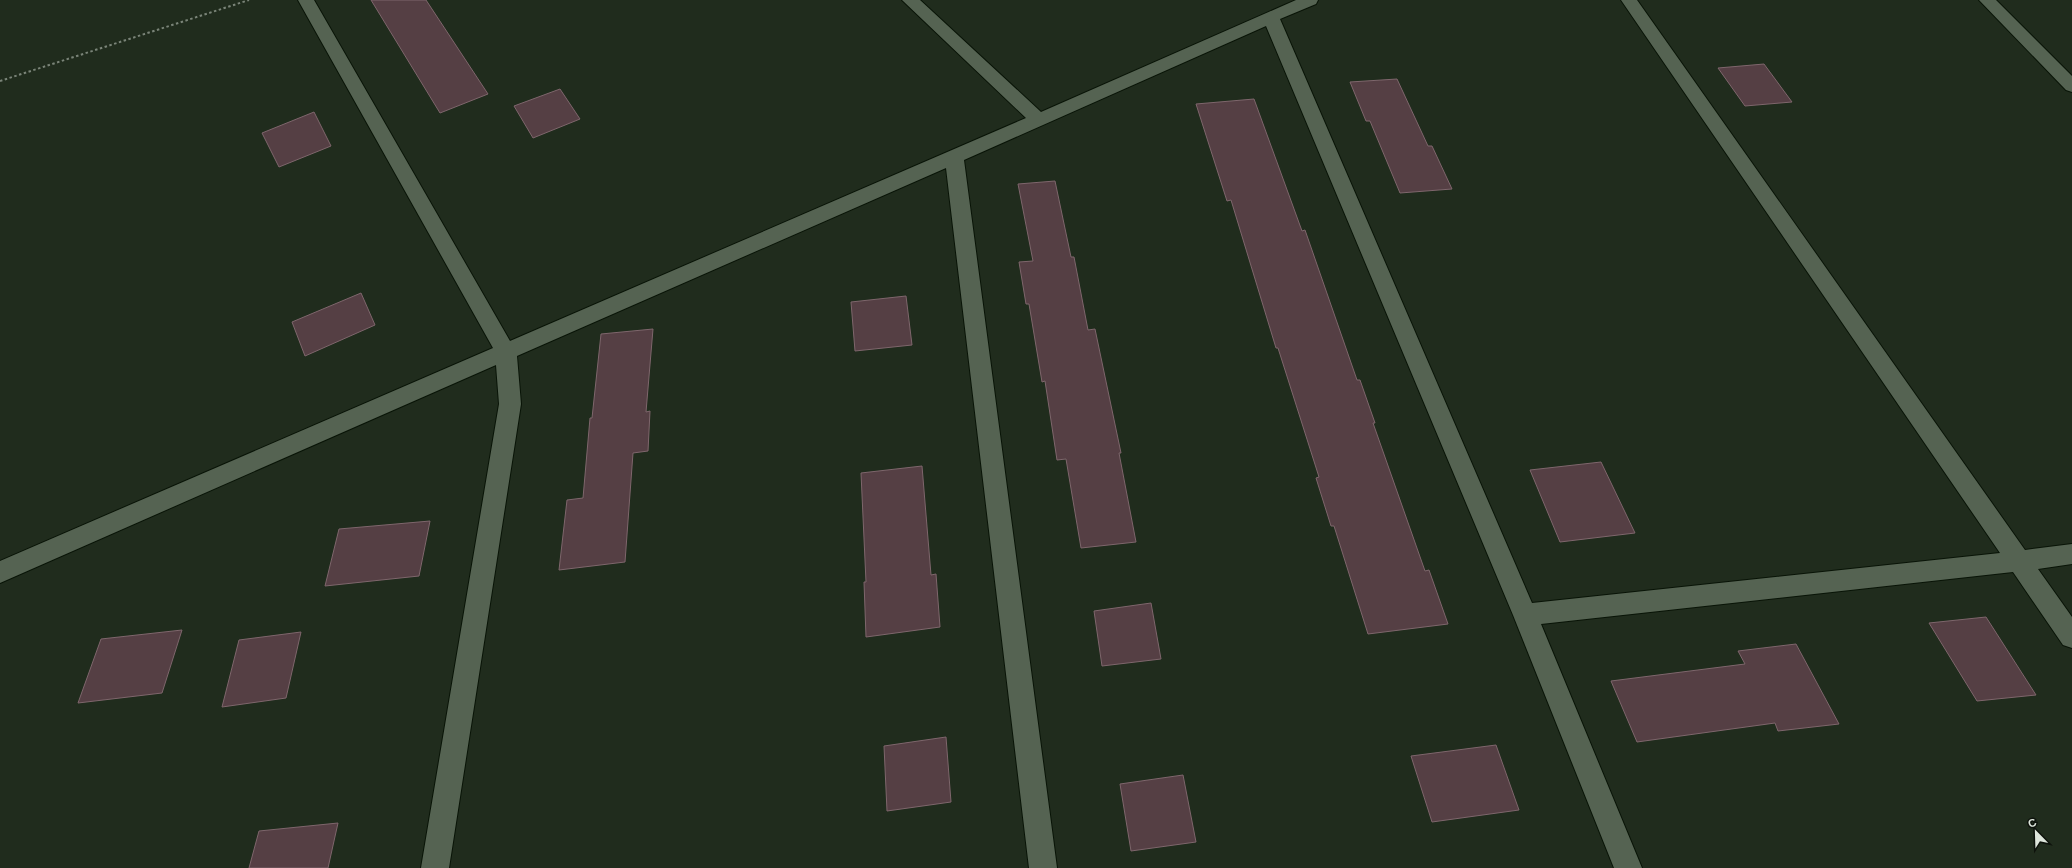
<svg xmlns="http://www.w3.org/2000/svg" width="2072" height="868" font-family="Barlow,sans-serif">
<rect width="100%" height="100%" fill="#202c1d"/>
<path fill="#553f44" stroke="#7e666c" d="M371 0H426L488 94 440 113Z
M1764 64 1792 102 1745 106 1718 68Z
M1397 79 1428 146H1432L1452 189 1400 193 1370 121H1366L1350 82Z
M560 89 580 119 533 138 514 106Z
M1254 99 1302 231 1305 230 1357 380H1360L1375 423H1373L1425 571 1429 570 1448 624 1368 634 1334 526H1331L1316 478 1319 477 1278 348H1276L1231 200 1227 201 1196 104Z
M314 112 331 146 279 167 262 133Z
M1055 181 1071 257H1074L1088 330 1095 329 1121 453H1119L1136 542 1081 548 1066 459 1057 460 1045 381 1042 382 1029 304H1026L1019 262 1033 261 1018 184Z
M361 293 375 325 305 356 292 322Z
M906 296 912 345 855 351 851 302Z
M653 329 646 412 650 411 648 451 633 453 625 562 559 570 567 500 583 498 590 418H592L601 334Z
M1601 462 1635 533 1560 542 1530 470Z
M922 466 931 575 936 574 940 627 866 637 864 582H866L861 473Z
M430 521 419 576 325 586 339 529Z
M1151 603 1161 659 1102 666 1094 611Z
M1986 617 2036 695 1977 701 1929 623Z
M182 630 162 693 78 703 101 639Z
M301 632 286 698 222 707 239 640Z
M1796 644 1839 724 1778 731 1775 723 1637 742 1611 681 1745 664 1738 651Z
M946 737 951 802 887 811 884 746Z
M1496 745 1519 810 1432 822 1411 756Z
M1183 775 1196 842 1131 851 1120 784Z
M338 823 328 868H249L259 831Z"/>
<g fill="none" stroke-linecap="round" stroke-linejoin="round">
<g stroke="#091407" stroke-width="2">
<path id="minor" d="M298 0H314L510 341 1026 118 902 0H920L1041 112 1296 0H1318L1316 4 1280 19 1532 603 2000 553 1621 0H1637L2025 550 2072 544V564L2038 569 2072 617V648L2063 645 2013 572 1541 624 1642 868H1614L1513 615 1266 26 964 160 1057 868H1029L946 168 517 356 521 404 449 868H421L499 404 496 365 0 583V561L493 348Z
M1979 0H1996L2072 76V92L2066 90Z"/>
</g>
<path stroke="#7a8478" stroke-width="2" stroke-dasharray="2.5 2.5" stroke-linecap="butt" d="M0 81 249 0"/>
<use href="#minor" fill="#556352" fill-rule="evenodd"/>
</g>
<g transform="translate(2036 832) rotate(337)" stroke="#0e130c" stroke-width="3" paint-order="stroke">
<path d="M0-3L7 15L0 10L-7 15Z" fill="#dee6dc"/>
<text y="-6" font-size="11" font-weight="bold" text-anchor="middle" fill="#dee6dc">С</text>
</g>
</svg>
